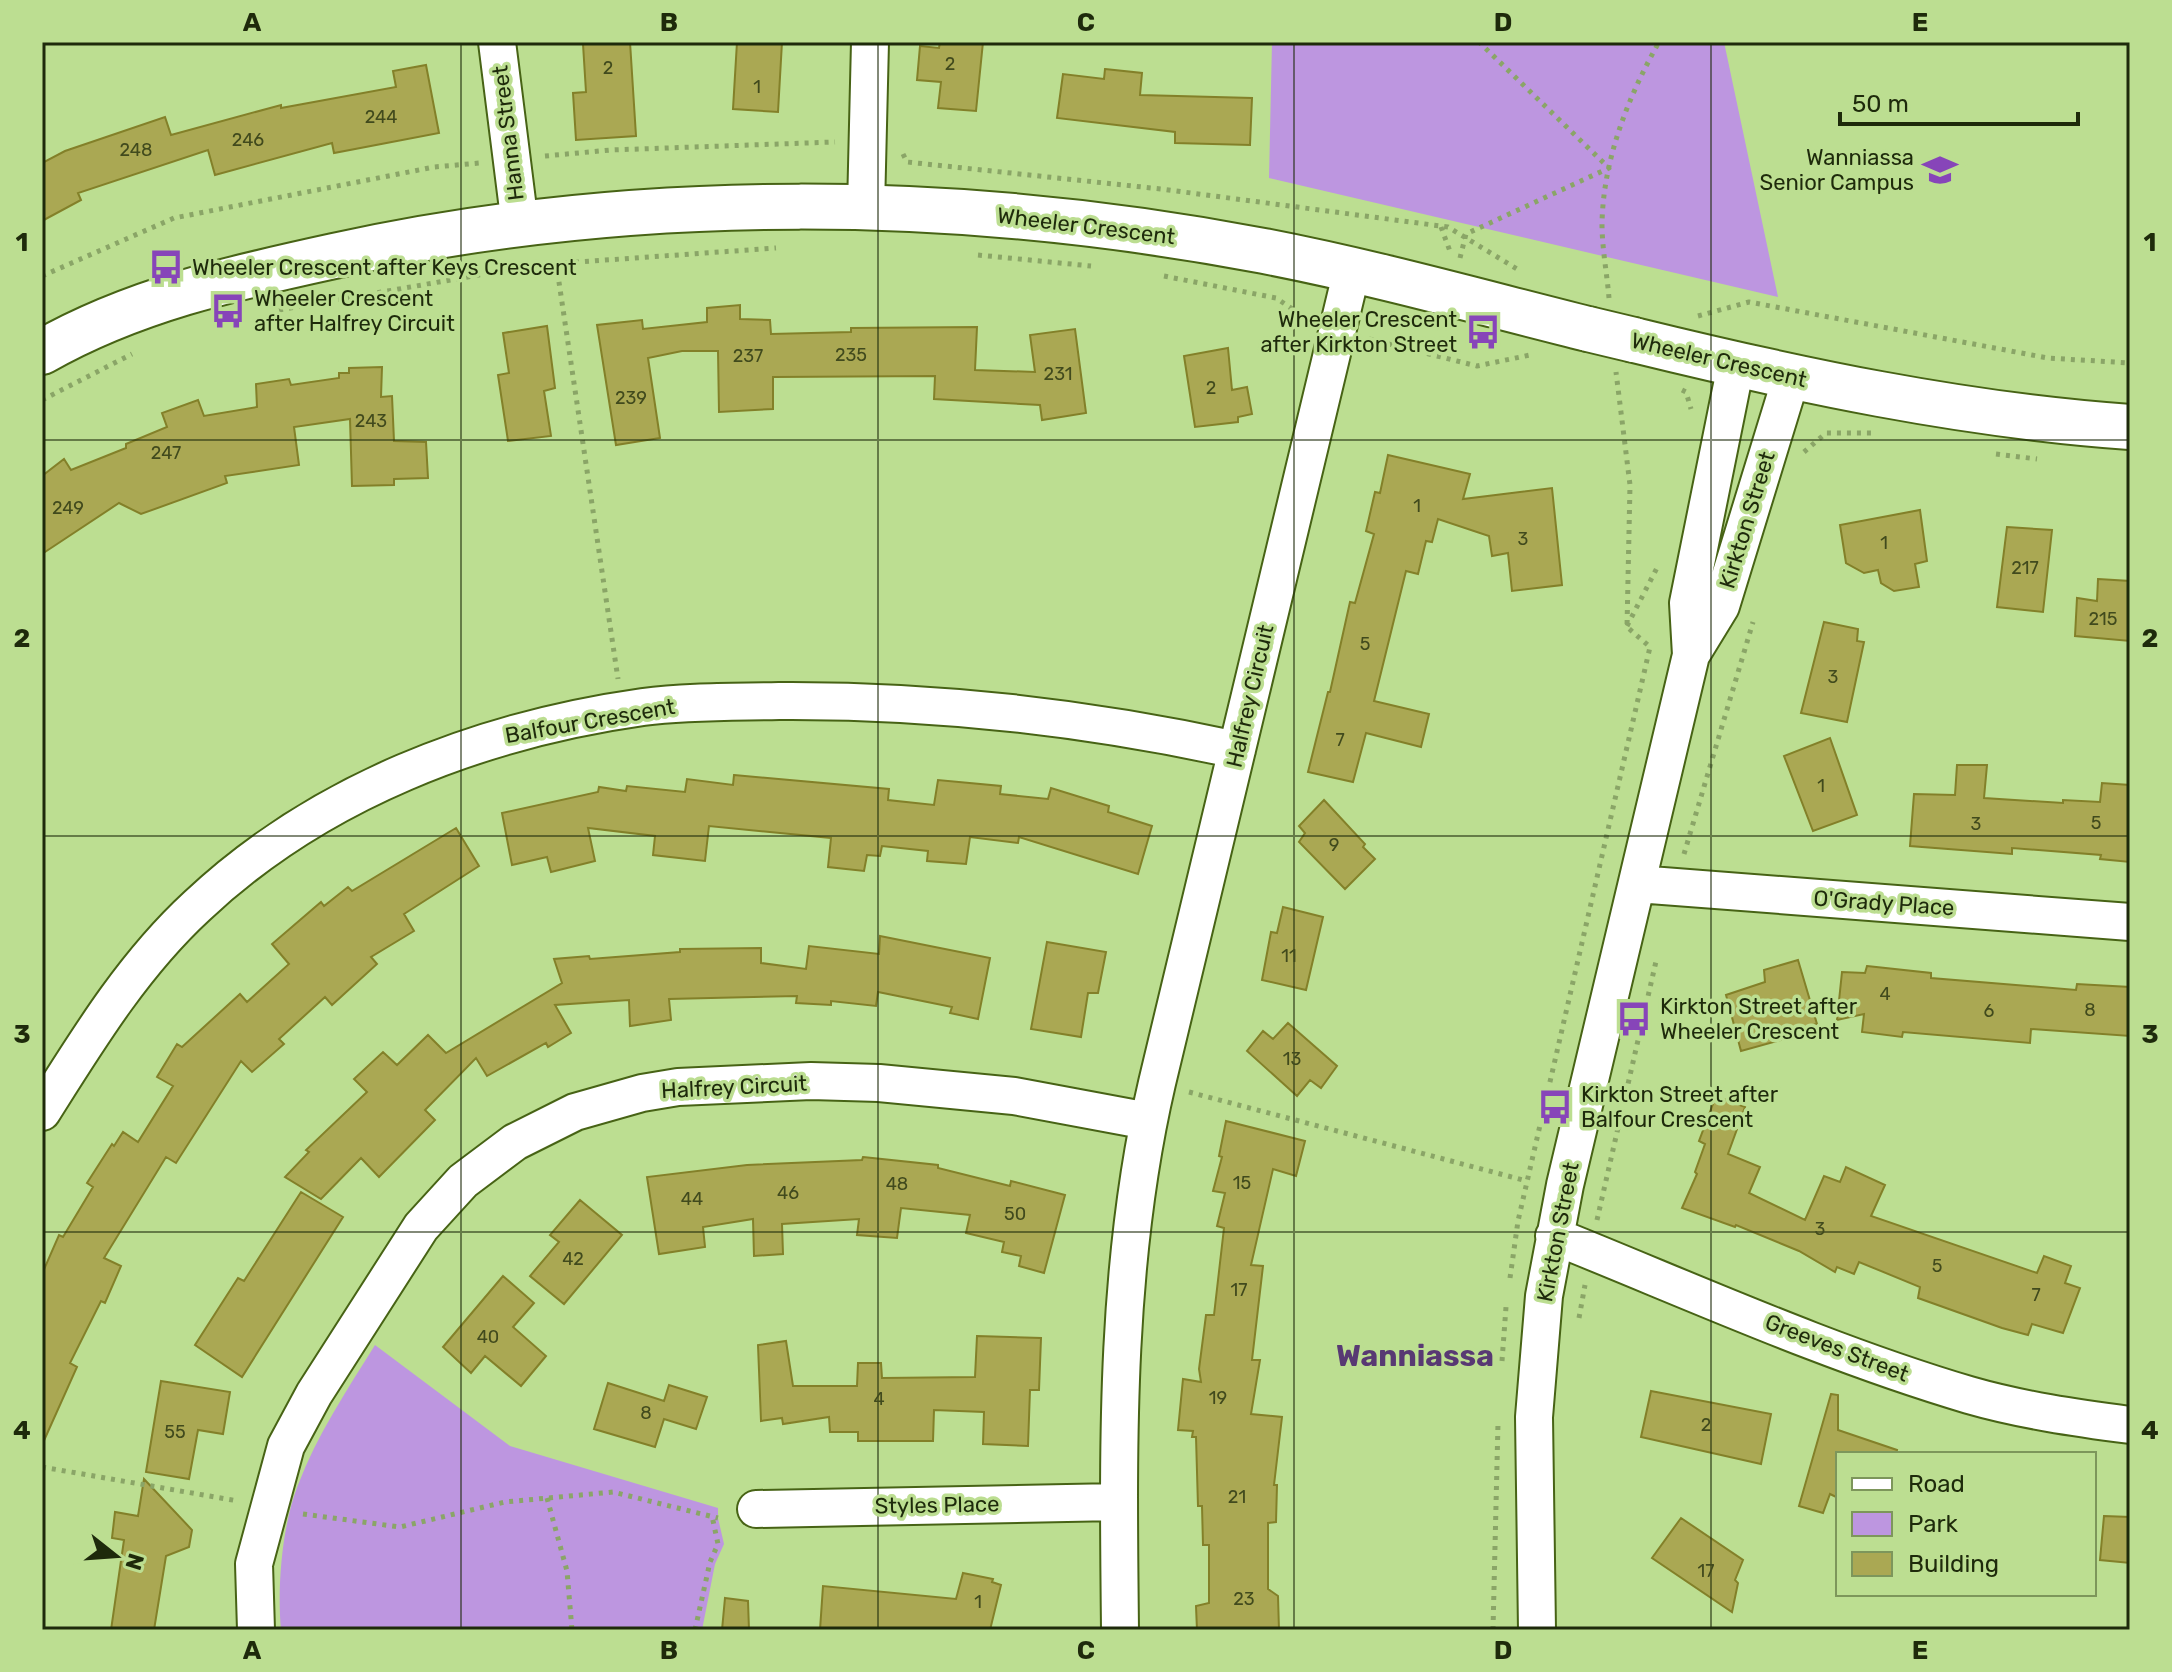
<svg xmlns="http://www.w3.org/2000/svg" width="2172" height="1672" font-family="Rubik,sans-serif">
<rect width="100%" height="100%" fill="#bcde91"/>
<path fill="#bd96e0" d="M1272 42H1724L1778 297 1269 178Z
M375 1345 510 1446 718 1508V1518L724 1544 715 1564 702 1630H281C277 1586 282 1526 298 1485 317 1435 347 1390 375 1345Z"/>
<path fill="#aaa853" stroke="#838029" stroke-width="2" d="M630 42 636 136 576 140 573 93 586 92 583 44Z
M737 42H782L778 112 733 109Z
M940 42H983L976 111 938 108 941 82 917 80 920 46 939 48Z
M426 65 439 133 334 153 332 143 215 175 208 150 78 193 81 200 42 221V163L65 151 165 117 171 135 281 105V108L396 87 393 71Z
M1105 69 1142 73 1140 95 1252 98 1250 145 1175 143V132L1057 118 1063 74 1104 79Z
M740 305V319L770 320 771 334 851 332V328L977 327 975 370 1035 372 1030 335 1075 329 1086 413 1042 420 1040 405 934 399 935 376 773 377V409L719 412 718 351H682L648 358 660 438 616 445 597 325 642 320 643 329 707 322V308Z
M547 326 555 388 544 391 551 436 508 441 498 375 509 373 503 333Z
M1228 348 1232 390 1247 387 1252 414 1238 417V422L1195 427 1184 356Z
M382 367 381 397 392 396 394 441 426 442 428 478 394 479V485L352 486 350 419 294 427 299 465 225 476 227 483 141 514 119 503 42 554V476L64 459 71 470 126 448V444L167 427 162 413 198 400 204 416 257 407 256 384 289 379 291 385 339 378V373H349V368Z
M1388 455 1470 474 1463 499 1552 488 1562 585 1512 591 1508 553 1492 556 1489 536 1438 519 1432 542 1426 541 1418 574 1406 571 1374 701 1429 714 1421 747 1366 733 1353 782 1308 772 1328 692H1330L1350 602 1355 603 1374 534 1366 531 1375 492 1380 493Z
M1920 510 1927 561 1915 564 1919 587 1894 591 1881 583 1878 570 1864 573 1846 563 1840 525Z
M2007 527 2052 530 2043 612 1997 607Z
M2098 579 2130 581V641L2075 636 2077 598 2097 601Z
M1824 622 1858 629 1857 641 1864 642 1847 722 1801 713Z
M1830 738 1857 815 1813 831 1784 756Z
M1957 765H1987L1984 798 2063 803V800L2100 802 2102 783 2130 785V862L2100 859 2101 855 2012 848V854L1910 846 1914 794 1955 795Z
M734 775 889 789 888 800 934 805 938 780 1001 786 1000 794 1048 799 1051 788 1109 806 1108 812 1152 826 1138 874 1019 837 1018 843 970 837 966 864 927 861 928 851 882 846 880 856 867 855 864 871 828 867 831 838 709 826 705 861 653 855 655 836 588 828 595 861 551 872 547 857 512 865 502 813 598 792 599 787 626 791 627 786 685 792 687 779 733 785Z
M1324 800 1365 844 1363 847 1375 859 1345 889 1299 842 1305 833 1299 826Z
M456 828 479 866 404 914 414 931 371 957 377 964 332 1005 325 997 279 1039 284 1044 252 1072 241 1061 176 1163 166 1157 104 1258 121 1266 105 1303 101 1301 70 1363 77 1367 42 1445V1274L59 1235 63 1237 93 1187 87 1183 112 1144 114 1146 123 1132 138 1142 173 1086 157 1077 177 1044 182 1047 240 994 247 1002 289 964 272 944 321 902 324 906 348 887 352 891Z
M1283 907 1323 917 1306 990 1262 980 1271 932 1277 933Z
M880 936 990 958 978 1019 950 1013 952 1007 878 992 876 1006 831 1001V1005L796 1003 797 996 669 999 671 1020 630 1026 629 1000 555 1005 571 1033 548 1047 546 1043 487 1076 476 1058 425 1110 435 1120 379 1177 361 1158 321 1199 285 1177 309 1152 306 1150 367 1092 354 1079 383 1052 397 1065 428 1035 446 1053 562 983 554 959 589 956 590 959 680 952V949L761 948V963L806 969 809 946 879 954Z
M1047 942 1106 952 1098 993H1088L1081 1037 1031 1029Z
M1798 960 1817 1024 1786 1031 1788 1038 1741 1051 1726 995 1765 982 1764 970Z
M1867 966 1931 973V978L2076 990 2077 984 2130 987V1036L2031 1029 2030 1043 1903 1032 1902 1037 1862 1032 1864 1014 1837 1020 1842 972 1865 973Z
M1288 1023 1337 1066 1321 1088 1310 1080 1297 1096 1247 1051 1263 1031 1273 1039Z
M1716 1096 1745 1107 1728 1154 1760 1167 1749 1193 1805 1220 1824 1176 1840 1182 1846 1167 1885 1185 1871 1216 2037 1273 2044 1256 2071 1266 2065 1283 2080 1288 2063 1333 2032 1324 2028 1335 2002 1328 1918 1298 1920 1287 1859 1262 1854 1274 1837 1267 1835 1272 1799 1251 1736 1225 1735 1227 1682 1208 1697 1174 1695 1172 1705 1144 1699 1141Z
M1226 1121 1305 1141 1296 1176 1273 1169 1251 1265 1263 1266 1252 1360H1260L1251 1414 1282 1417 1274 1485H1277L1276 1522 1268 1523V1589L1278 1596 1279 1630H1197L1196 1606 1209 1603V1545H1203L1202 1506H1198L1196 1437H1192L1193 1431 1178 1430 1183 1379 1201 1382 1199 1369 1206 1315H1214L1224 1228 1217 1226 1225 1193 1213 1191 1222 1157 1219 1156Z
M863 1157 938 1165V1168L1010 1186 1011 1181 1065 1195 1044 1273 1019 1266 1021 1256 1002 1252 1004 1242 966 1233 970 1215 901 1208 897 1238 857 1235 859 1219 782 1224 783 1254 754 1256 753 1219 703 1227 705 1247 659 1254 647 1177 747 1165 862 1160Z
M301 1192 343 1217 242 1377 195 1345 238 1278 244 1281Z
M580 1200 622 1235 564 1304 530 1276 559 1242 550 1235Z
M503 1276 534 1303 513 1327 546 1356 521 1386 485 1356 471 1373 443 1347Z
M977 1336 1041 1338 1039 1390H1030L1028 1446 983 1444 984 1412 934 1410 933 1441H858V1432H830L829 1417 783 1424 782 1418 761 1421 758 1345 786 1341 793 1386H857L858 1363H881L882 1378 975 1377Z
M161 1381 230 1392 223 1434 198 1430 189 1479 146 1472Z
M608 1383 664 1401 669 1385 707 1397 696 1429 664 1419 655 1447 594 1429Z
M1651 1391 1771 1414 1761 1464 1641 1437Z
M1831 1394 1838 1395V1430L1897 1450 1896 1454H1838V1498L1830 1494 1823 1513 1799 1506Z
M144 1479 192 1530 189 1547 166 1556 154 1630H111L124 1540 112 1538 115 1512 138 1516Z
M2104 1516 2130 1517V1563L2100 1560Z
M1681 1518 1743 1560 1735 1580 1738 1583 1732 1612 1652 1558Z
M963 1573 993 1579 992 1582 1001 1585 990 1630H820L823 1586 956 1599Z
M725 1598 748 1601 749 1630H722Z"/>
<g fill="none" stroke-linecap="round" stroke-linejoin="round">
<g stroke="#476315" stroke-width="40">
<path id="minor" d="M497 42 520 225
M866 208 870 42
M1691 655 1721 606 1791 378
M1637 884 2130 922
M42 1112C88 1039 133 965 197 906 318 792 480 730 643 707 688 701 734 702 779 701 934 700 1086 717 1237 750
M1554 1236C1691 1291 1827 1353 1969 1395 2021 1410 2076 1418 2130 1425
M756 1509 1118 1502
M256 1630 254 1564 286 1446 314 1394 421 1227 463 1181 515 1142 575 1112 642 1093 678 1087 811 1081 879 1083 1014 1096 1148 1121
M1120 1630C1118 1445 1115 1264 1157 1083L1352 270
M1537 1630 1534 1417 1544 1296 1565 1185 1691 655 1688 603 1736 365"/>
</g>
<g stroke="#476315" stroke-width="48">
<path id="tertiary" d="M1634 340C1797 380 1961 415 2130 427
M42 352C133 300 233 278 334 256 639 189 959 193 1264 251 1373 272 1480 302 1588 329"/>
</g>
<path stroke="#8aa567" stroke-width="5" stroke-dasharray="4 6" stroke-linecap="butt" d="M903 154 907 162 1161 189 1448 227 1517 269
M545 156 611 150 835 142
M1441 227 1451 254
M978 255 1091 266
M1460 258 1466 234 1609 168 1479 42
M556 262 618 679
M42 276 174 218 434 167 480 163
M1164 276 1276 298 1306 318
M1609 298C1607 274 1602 248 1602 224 1603 160 1628 97 1659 42
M279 310 536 265 776 248
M1698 316 1749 302 2048 358 2130 363
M1369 339 1477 366 1530 355
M1682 390 1686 392 1691 409
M42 400 132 354
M1804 452 1826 433H1871
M1996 454 2037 459
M1627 626 1659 564
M1684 854 1753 622
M1189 1092 1527 1181
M1597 1220 1657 957
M1510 1278 1518 1221 1650 647 1627 627 1630 485 1616 372
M1579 1318 1585 1285
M1502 1361 1506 1307
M42 1467 238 1501
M547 1498 567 1571 572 1630
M303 1514 400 1527 505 1502 613 1492 718 1518
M695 1630 710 1562 718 1544 712 1516
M1493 1630 1498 1423"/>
<use href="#minor" stroke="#fff" stroke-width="36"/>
<use href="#tertiary" stroke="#fff" stroke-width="44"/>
<g stroke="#476315" stroke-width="48" stroke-linecap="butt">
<path id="tertiary-bridge" d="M1588 329 1634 340"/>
</g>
<use href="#tertiary-bridge" stroke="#fff" stroke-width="44"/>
</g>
<path fill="none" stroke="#1e2a0b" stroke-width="2" stroke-opacity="0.55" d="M461 42V1630M878 42V1630M1294 42V1630M1711 42V1630M42 440H2130M42 836H2130M42 1232H2130"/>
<defs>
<g id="school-bare" transform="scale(2.76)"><path d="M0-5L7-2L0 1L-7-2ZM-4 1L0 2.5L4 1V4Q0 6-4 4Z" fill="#8745b9" stroke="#bcde91" stroke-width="2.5" paint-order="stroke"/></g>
<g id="bus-bare" transform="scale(2.76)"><path d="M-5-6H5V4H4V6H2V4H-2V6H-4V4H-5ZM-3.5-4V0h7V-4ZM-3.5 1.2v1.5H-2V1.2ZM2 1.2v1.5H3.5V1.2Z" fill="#8745b9" stroke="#bcde91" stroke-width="2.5" paint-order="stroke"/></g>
</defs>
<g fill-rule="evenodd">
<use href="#school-bare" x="1940" y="170"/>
<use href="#bus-bare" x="166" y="267"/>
<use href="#bus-bare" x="228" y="311"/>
<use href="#bus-bare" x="1483" y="332"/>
<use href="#bus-bare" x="1634" y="1019"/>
<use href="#bus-bare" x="1555" y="1107"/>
</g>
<g text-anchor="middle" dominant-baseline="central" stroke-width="7" stroke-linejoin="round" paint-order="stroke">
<g font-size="18" fill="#414a1d">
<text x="950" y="64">2</text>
<text x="608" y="68">2</text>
<text x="757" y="87">1</text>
<text x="381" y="117">244</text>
<text x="248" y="140">246</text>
<text x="136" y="150">248</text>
<text x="851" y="355">235</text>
<text x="748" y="356">237</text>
<text x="1058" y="374">231</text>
<text x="1211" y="388">2</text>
<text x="631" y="398">239</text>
<text x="371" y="421">243</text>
<text x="166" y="453">247</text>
<text x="1417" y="506">1</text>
<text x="68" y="508">249</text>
<text x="1523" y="539">3</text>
<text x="1884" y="543">1</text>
<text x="2025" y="568">217</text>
<text x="2103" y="619">215</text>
<text x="1365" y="644">5</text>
<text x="1833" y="677">3</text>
<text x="1340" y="740">7</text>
<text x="1821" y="786">1</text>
<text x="2096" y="823">5</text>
<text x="1976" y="824">3</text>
<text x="1334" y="845">9</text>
<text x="1289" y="956">11</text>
<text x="1885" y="994">4</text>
<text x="2090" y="1010">8</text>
<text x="1989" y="1011">6</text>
<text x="1292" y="1059">13</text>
<text x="1242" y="1183">15</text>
<text x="897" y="1184">48</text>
<text x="788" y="1193">46</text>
<text x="692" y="1199">44</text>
<text x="1015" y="1214">50</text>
<text x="1820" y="1229">3</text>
<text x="573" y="1259">42</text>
<text x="1937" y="1266">5</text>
<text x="1239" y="1290">17</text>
<text x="2036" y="1295">7</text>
<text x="488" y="1337">40</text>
<text x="1218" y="1398">19</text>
<text x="879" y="1399">4</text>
<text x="646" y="1413">8</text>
<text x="1706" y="1425">2</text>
<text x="175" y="1432">55</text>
<text x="1237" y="1497">21</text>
<text x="1706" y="1571">17</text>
<text x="1244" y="1599">23</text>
<text x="978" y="1602">1</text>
</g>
<g font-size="22" fill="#1e2a0b" stroke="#bcde91">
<text transform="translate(508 133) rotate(-97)">Hanna Street</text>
<text transform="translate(1086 226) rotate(7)">Wheeler Crescent</text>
<text transform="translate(1719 360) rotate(13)">Wheeler Crescent</text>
<text transform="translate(1747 520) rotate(-73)">Kirkton Street</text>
<text transform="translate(1250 696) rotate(-77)">Halfrey Circuit</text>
<text transform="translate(590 721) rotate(-10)">Balfour Crescent</text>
<text transform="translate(1884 903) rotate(4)">O'Grady Place</text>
<text transform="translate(734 1087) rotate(-3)">Halfrey Circuit</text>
<text transform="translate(1558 1232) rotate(-79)">Kirkton Street</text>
<text transform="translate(1837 1348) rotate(21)">Greeves Street</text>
<text transform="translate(937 1505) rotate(-1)">Styles Place</text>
</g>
<g font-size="22" fill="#1e2a0b" stroke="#bcde91" text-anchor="start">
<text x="1914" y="157" text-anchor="end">Wanniassa<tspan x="1914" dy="25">Senior Campus</tspan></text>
<text x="192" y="267">Wheeler Crescent after Keys Crescent</text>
<text x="254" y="298">Wheeler Crescent<tspan x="254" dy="25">after Halfrey Circuit</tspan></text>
<text x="1457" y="319" text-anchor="end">Wheeler Crescent<tspan x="1457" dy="25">after Kirkton Street</tspan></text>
<text x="1660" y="1006">Kirkton Street after<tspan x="1660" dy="25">Wheeler Crescent</tspan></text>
<text x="1581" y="1094">Kirkton Street after<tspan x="1581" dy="25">Balfour Crescent</tspan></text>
</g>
<g font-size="30" font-weight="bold" fill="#583973" stroke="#bcde91">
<text x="1415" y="1356">Wanniassa</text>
</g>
</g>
<rect width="2172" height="1672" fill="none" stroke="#bcde91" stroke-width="88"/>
<rect x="1836" y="1452" width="260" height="144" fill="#bcde91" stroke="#7d965b" stroke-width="2"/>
<rect x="1852" y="1478" width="40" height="12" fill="#ffffff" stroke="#7d965b" stroke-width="2"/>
<text x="1908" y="1492" font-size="24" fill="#1e2a0b">Road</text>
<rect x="1852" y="1512" width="40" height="24" fill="#bd96e0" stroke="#7d965b" stroke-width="2"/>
<text x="1908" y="1532" font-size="24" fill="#1e2a0b">Park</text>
<rect x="1852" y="1552" width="40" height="24" fill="#aaa853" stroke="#7d965b" stroke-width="2"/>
<text x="1908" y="1572" font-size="24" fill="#1e2a0b">Building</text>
<g transform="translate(116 1556) rotate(107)" stroke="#bcde91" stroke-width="6" paint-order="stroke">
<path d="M0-6L14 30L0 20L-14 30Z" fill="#1e2a0b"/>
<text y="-12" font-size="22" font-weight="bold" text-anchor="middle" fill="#1e2a0b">N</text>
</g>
<path d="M1840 112v12h238v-12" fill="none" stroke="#1e2a0b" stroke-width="4"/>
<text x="1852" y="112" font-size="24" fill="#1e2a0b" stroke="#bcde91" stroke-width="6" paint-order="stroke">50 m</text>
<rect x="44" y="44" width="2084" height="1584" fill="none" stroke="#1e2a0b" stroke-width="3"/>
<g font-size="26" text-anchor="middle" font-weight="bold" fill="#1e2a0b">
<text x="252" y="31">A</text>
<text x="669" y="31">B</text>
<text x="1086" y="31">C</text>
<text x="1503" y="31">D</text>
<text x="1920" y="31">E</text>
<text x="22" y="251">1</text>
<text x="2150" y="251">1</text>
<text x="22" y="647">2</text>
<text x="2150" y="647">2</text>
<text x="22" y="1043">3</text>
<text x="2150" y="1043">3</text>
<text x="22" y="1439">4</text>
<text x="2150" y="1439">4</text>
<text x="252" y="1659">A</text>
<text x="669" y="1659">B</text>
<text x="1086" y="1659">C</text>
<text x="1503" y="1659">D</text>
<text x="1920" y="1659">E</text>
</g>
</svg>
